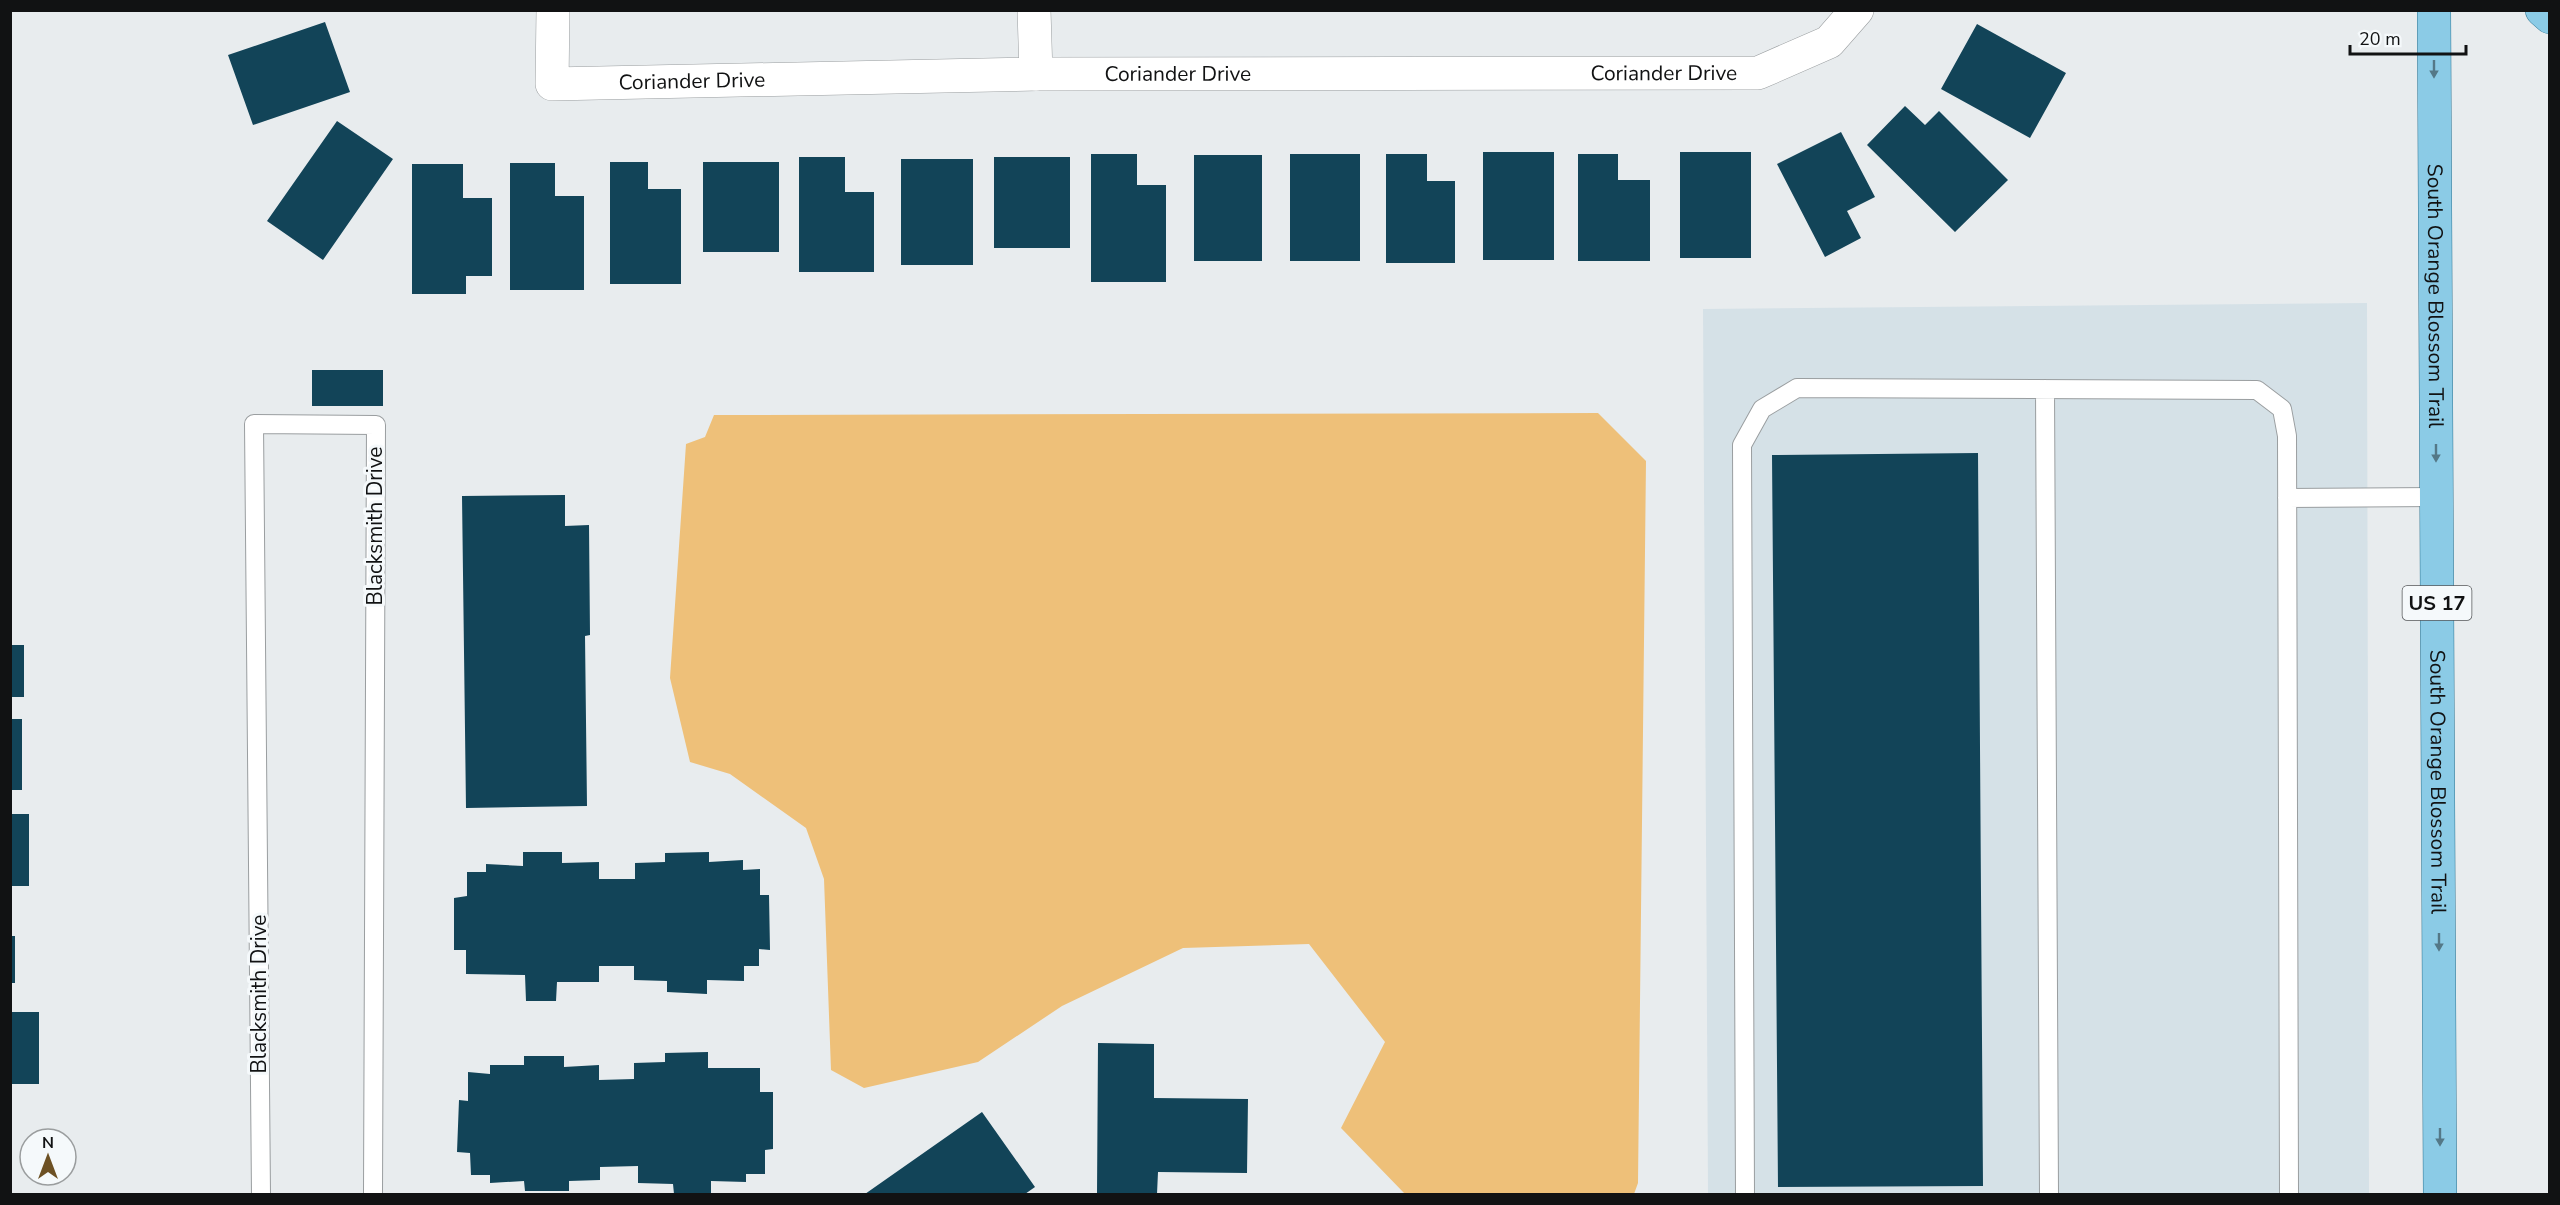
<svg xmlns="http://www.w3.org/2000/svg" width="2560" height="1205" font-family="'Nunito Sans',sans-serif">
<rect width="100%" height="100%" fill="#e8ecee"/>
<path fill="#d5e1e7" d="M2367 303 2369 1194H1708L1703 309Z"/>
<path fill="#eec079" d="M1598 413 1646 461 1638 1183 1634 1194H1405L1341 1128 1385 1042 1309 944 1183 948 1062 1006 978 1062 864 1088 831 1070 824 879 806 828 730 774 690 762 670 678 686 444 705 437 714 415Z"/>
<path fill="#124458" d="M325 22 350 92 253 125 228 55Z
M1977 24 2066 73 2030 138 1941 89Z
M1905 106 1925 125 1939 111 2008 180 1955 232 1867 145Z
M337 121 393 159 323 260 267 221Z
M1841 132 1875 197 1847 211 1861 238 1825 257 1777 164Z
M1483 152H1554V260H1483Z
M1680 152H1751V258H1680Z
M1091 154H1137V185H1166V282H1091Z
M1290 154H1360V261H1290Z
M1386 154H1427V181H1455V263H1386Z
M1578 154H1618V180H1650V261H1578Z
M1194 155H1262V261H1194Z
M799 157H845V192H874V272H799Z
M994 157H1070V248H994Z
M901 159H973V265H901Z
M610 162H648V189H681V284H610Z
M703 162H779V252H703Z
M510 163H555V196H584V290H510Z
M412 164H463V198H492V276H466V294H412Z
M312 370H383V406H312Z
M1978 453 1983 1186 1778 1187 1772 455Z
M565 495V526L589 525 590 635 585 636 587 806 466 808 462 496Z
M10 645H24V697H10Z
M10 719H22V790H10Z
M10 814H29V886H10Z
M523 852H562V863L599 862V879H635V863L665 862V853L709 852V862L743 860V870L760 869V895H769L770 950 759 949V966H744V981L707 980V994L667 992V981L634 980V966H599V982H557L556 1001H526L525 975 466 974V950H454V898L467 896V872H486V864L523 866Z
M10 936H15V983H10Z
M10 1012H39V1084H10Z
M1098 1043 1154 1044V1098L1248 1099 1247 1173 1158 1172 1157 1194H1097Z
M708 1052V1068H760V1092H773V1149L765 1150V1174H746V1182L711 1181V1194H674L673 1184 638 1183V1166L600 1167V1180L569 1181V1191H525L524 1181 490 1183V1175H471L470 1153 457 1152 459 1100 468 1101V1072L490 1074V1065H524V1056H564V1067L599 1065V1080L634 1079V1063L665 1062V1053Z
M982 1112 1035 1187 1025 1194H865Z"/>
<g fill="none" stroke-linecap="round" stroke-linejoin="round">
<g stroke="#9a9ea0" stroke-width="20">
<path id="lane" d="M2045 389 2049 1194
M2287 498 2436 497
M261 1194 254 424 376 425 373 1194
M1745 1194 1742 445 1762 409 1797 388 2257 390 2282 409 2287 436 2289 1194"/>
</g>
<g stroke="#9a9ea0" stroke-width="34">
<g id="street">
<path id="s1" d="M553 10 552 84 1036 74 1758 73 1829 42 1857 10"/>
<path d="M1034 10 1036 74"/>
</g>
</g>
<g stroke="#2e7491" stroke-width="34">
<g id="primary">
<path id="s2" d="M2434 10 2440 1194"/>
<path d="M2542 10 2550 17"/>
</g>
</g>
<use href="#lane" stroke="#fff" stroke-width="18"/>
<use href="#street" stroke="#fff" stroke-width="33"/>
<use href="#primary" stroke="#8bcbe6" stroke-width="33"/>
</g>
<defs><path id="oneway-solid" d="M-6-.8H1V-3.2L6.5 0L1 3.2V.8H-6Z" transform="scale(1.5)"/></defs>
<g fill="#547887">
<use href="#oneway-solid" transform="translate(2434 69) rotate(90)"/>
<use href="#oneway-solid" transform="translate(2436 453) rotate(90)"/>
<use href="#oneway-solid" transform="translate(2439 942) rotate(90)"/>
<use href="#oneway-solid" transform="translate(2440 1137) rotate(90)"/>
</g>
<g text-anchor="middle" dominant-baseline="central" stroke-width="6" stroke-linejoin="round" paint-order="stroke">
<rect fill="#f5f9fb" stroke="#555759" stroke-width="1.5" x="2402.5" y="586" width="69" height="34" rx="4.5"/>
<g font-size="20" font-weight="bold" fill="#111213">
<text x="2437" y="603">US 17</text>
</g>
<g font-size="21" fill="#111213" stroke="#f5f9fb">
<text stroke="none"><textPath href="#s1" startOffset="700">Coriander Drive</textPath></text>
<text stroke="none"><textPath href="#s1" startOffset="1186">Coriander Drive</textPath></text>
<text stroke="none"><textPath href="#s1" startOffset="214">Coriander Drive</textPath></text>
<text stroke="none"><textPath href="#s2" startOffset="286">South Orange Blossom Trail</textPath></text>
<text transform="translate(375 526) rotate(-90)">Blacksmith Drive</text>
<text stroke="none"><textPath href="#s2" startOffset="772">South Orange Blossom Trail</textPath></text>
<text transform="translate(259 994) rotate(-90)">Blacksmith Drive</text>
</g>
</g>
<rect width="2560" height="1205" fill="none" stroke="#111213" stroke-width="24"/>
<g transform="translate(48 1157)"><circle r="28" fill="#f5f9fb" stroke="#9a9d9e" stroke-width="1.5"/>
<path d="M0-4.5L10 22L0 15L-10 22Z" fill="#6d5124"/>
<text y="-9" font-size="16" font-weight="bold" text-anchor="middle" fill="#111213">N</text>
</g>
<path d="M2350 45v9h116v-9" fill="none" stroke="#111213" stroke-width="3"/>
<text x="2359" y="45" font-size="18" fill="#111213" stroke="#f5f9fb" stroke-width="4.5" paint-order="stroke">20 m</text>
</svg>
